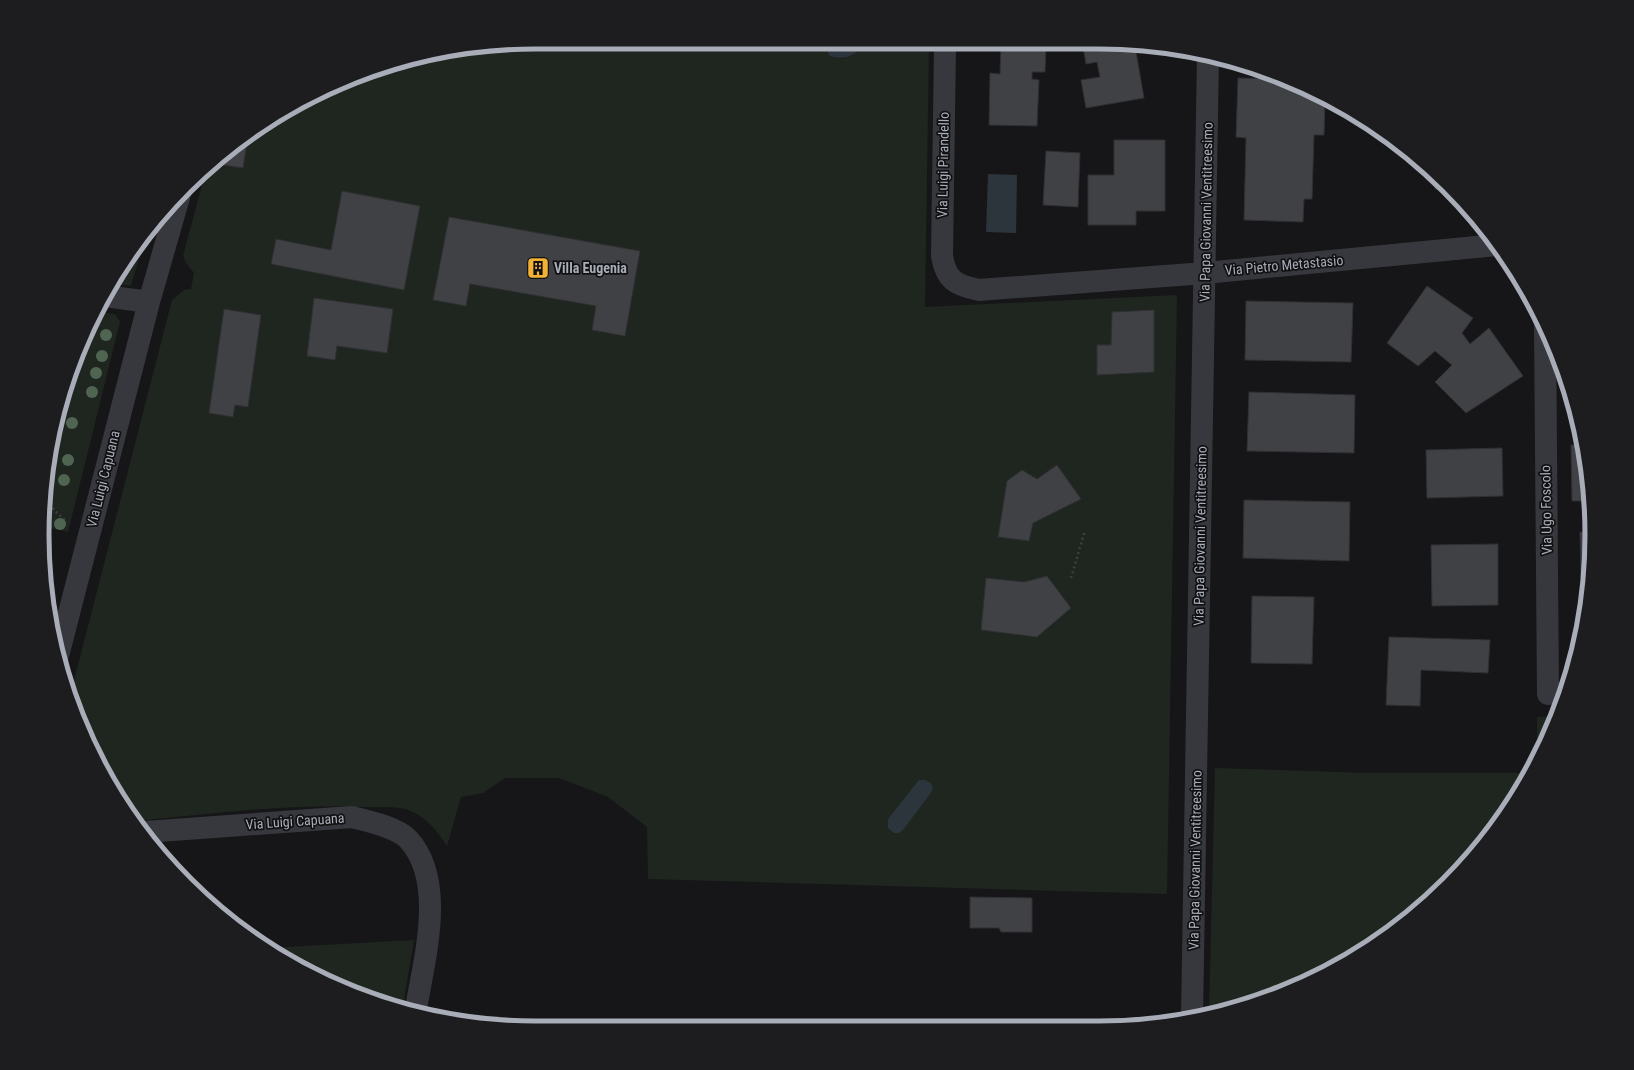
<svg xmlns="http://www.w3.org/2000/svg" width="1634" height="1070" font-family="'Roboto Condensed',sans-serif">
<rect width="100%" height="100%" fill="#161618"/>
<path fill="#1e261f" fill-rule="evenodd" d="M470 46H824C830 64 853 61 861 46H929L925 307 1177 295 1167 894 648 879 647 827 608 797 559 778H505L483 793 461 797 447 846C437 831 426 816 408 810 398 806 379 808 368 807 291 803 213 814 136 821L125 809 80 724 70 696 172 300 184 290 191 289 194 273 186 263 183 256 206 170 218 160V164L243 168 248 136 261 125 377 68ZM449 217 640 252 596 306 470 284 466 306 433 300ZM276 239 331 250 404 290ZM315 298 393 309 387 352 337 346 335 360 307 356ZM224 309 261 315 248 407 235 405 233 417 209 413ZM1154 310V371L1097 375V346L1111 345 1112 312ZM1057 465 1033 523 1029 541 998 537 1007 481 1022 470 1037 479ZM1047 576 1071 608 1037 637 981 630 987 578 1024 582Z
M147 231 131 286 112 283 144 235Z
M98 312 115 314 120 322 68 532 44 526 43 503 68 376Z
M1555 716 1537 756V717Z
M1215 768 1369 773H1530L1526 781 1470 860 1399 926 1317 977 1227 1011 1209 1014Z
M414 940 403 1006 352 992 351 984 335 985 288 962 269 948Z"/>
<path fill="#2c353c" d="M824 46H861C854 58 842 60 830 56Z
M988 174 1017 175 1016 233 986 232Z
M919 780H925L931 783 933 788 930 794 903 830 899 833H894L888 828V819Z"/>
<path fill="#404145" stroke="#303034" d="M1001 46H1046L1045 72H1032V79L1039 80 1037 126 989 125 990 73 1000 74Z
M1083 46H1135L1144 98 1086 108 1081 80 1100 77 1097 62 1086 64Z
M1238 78 1281 79 1317 93 1325 98 1324 135H1314L1312 199H1304L1303 222 1244 220 1246 138 1236 137Z
M248 136 243 168 217 164 218 160Z
M1114 140H1165V211H1136V225H1088V175H1114Z
M1046 151 1080 153 1078 207 1043 205Z
M1435 176 1447 189H1435Z
M342 191 420 206 404 290 271 264 276 239 331 250Z
M449 217 640 251 625 336 592 330 596 306 470 284 466 306 433 300Z
M1427 286 1473 318 1462 333 1470 344 1489 328 1523 376 1466 413 1435 382 1452 365 1435 351 1418 366 1387 343Z
M314 298 393 309 387 353 337 346 335 360 307 356Z
M1246 301 1353 303 1351 362 1245 360Z
M224 309 261 315 248 407 235 405 233 417 209 413Z
M1154 310V372L1097 375V345H1111L1112 312Z
M1249 392 1355 395 1354 453 1247 451Z
M1571 445H1581L1591 501H1572Z
M1502 448 1503 496 1427 498 1426 450Z
M1057 465 1081 499 1033 523 1029 541 998 537 1007 481 1022 470 1037 479Z
M1244 500 1350 502 1349 561 1243 558Z
M1580 532H1590L1589 577H1581Z
M1498 544V605L1432 606 1431 545Z
M1047 576 1071 608 1037 637 981 630 986 578 1024 582Z
M1252 596 1314 597 1312 664 1251 663Z
M1389 637 1490 640 1488 673 1421 670 1420 706 1386 705Z
M970 897 1032 898V932H1001L999 928H970Z
M352 984V992L335 985Z"/>
<g fill="none" stroke-linecap="round" stroke-linejoin="round">
<path stroke="#3d3f44" stroke-width="2.5" stroke-dasharray="2 3" stroke-linecap="butt" d="M45 495 54 510 67 522
M1071 578 1085 530"/>
<path stroke="#37383d" stroke-width="22" d="M945 46 942 256C946 280 955 285 979 290L1205 273 1497 245
M105 296 149 302
M1545 326 1548 694
M58 656 149 302 180 194
M145 832 352 817C368 821 396 827 408 839 447 881 424 959 416 1009
M1192 1017 1208 55"/>
</g>
<g fill="#506452">
<circle cx="106" cy="335" r="6"/>
<circle cx="102" cy="356" r="6"/>
<circle cx="96" cy="373" r="6"/>
<circle cx="92" cy="392" r="6"/>
<circle cx="72" cy="423" r="6"/>
<circle cx="68" cy="460" r="6"/>
<circle cx="64" cy="480" r="6"/>
<circle cx="60" cy="524" r="6"/>
</g>
<defs>
<g id="building-square" transform="scale(1.15)"><rect x="-9" y="-9" width="18" height="18" rx="4" fill="#f2b134" stroke="#111113"/><path d="M-4-6H4V6H1V3H-1V6H-4ZM-2.5-4.3h1.7v1.8h-1.7ZM.8-4.3h1.7v1.8H.8ZM-2.5-1h1.7V.8h-1.7ZM.8-1h1.7V.8H.8Z" fill="#111"/></g>
</defs>
<g fill-rule="evenodd">
<use href="#building-square" x="538" y="268"/>
</g>
<g text-anchor="middle" dominant-baseline="central" stroke-width="3.5" stroke-linejoin="round" paint-order="stroke">
<g font-size="14" fill="#a8adb8" stroke="#111113">
<text transform="translate(943 165) rotate(-89)">Via Luigi Pirandello</text>
<text transform="translate(1206 212) rotate(-89)">Via Papa Giovanni Ventitreesimo</text>
<text transform="translate(1284 265) rotate(-5)">Via Pietro Metastasio</text>
<text transform="translate(103 479) rotate(-76)">Via Luigi Capuana</text>
<text transform="translate(1546 510) rotate(-91)">Via Ugo Foscolo</text>
<text transform="translate(1200 536) rotate(-89)">Via Papa Giovanni Ventitreesimo</text>
<text transform="translate(295 821) rotate(-4)">Via Luigi Capuana</text>
<text transform="translate(1195 860) rotate(-89)">Via Papa Giovanni Ventitreesimo</text>
</g>
<g font-size="14" font-weight="bold" fill="#a8adb8" stroke="#111113" text-anchor="start">
<text x="554" y="268">Villa Eugenia</text>
</g>
</g>
<path d="M0 0H1634V1070H0ZM535 49H1099A486 486 0 0 1 1585 535V535A486 486 0 0 1 1099 1021H535A486 486 0 0 1 49 535V535A486 486 0 0 1 535 49Z" fill="#1d1d20" fill-rule="evenodd"/>
<path fill="none" stroke="#a8adb8" stroke-width="5" d="M535 49H1099A486 486 0 0 1 1585 535V535A486 486 0 0 1 1099 1021H535A486 486 0 0 1 49 535V535A486 486 0 0 1 535 49Z"/>
</svg>
